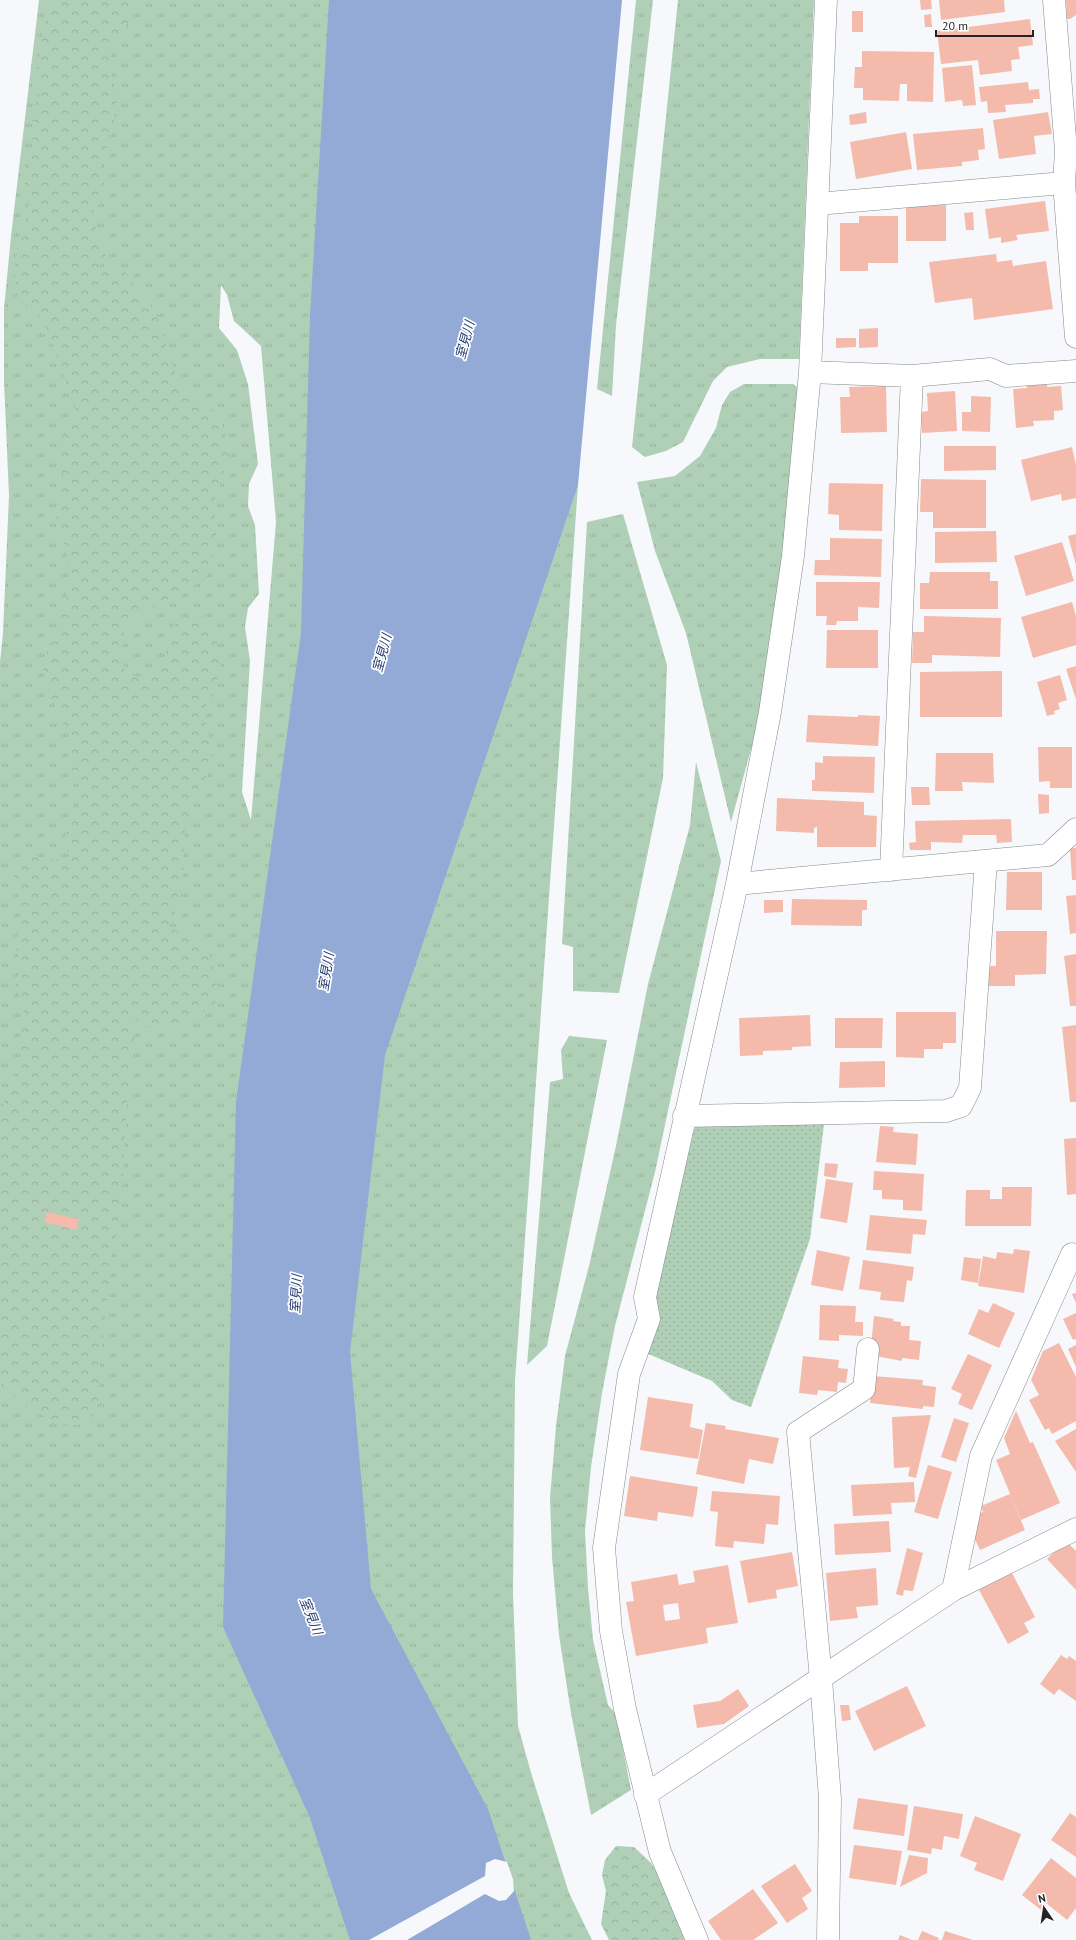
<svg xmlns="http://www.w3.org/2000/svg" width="1076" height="1940" font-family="'PT Sans','Noto Sans JP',sans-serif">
<defs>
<pattern id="grass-tufts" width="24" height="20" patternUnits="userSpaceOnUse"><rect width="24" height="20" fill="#afd0b6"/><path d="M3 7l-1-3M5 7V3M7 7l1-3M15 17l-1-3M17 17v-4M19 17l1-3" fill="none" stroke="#96b29c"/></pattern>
<pattern id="forest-crowns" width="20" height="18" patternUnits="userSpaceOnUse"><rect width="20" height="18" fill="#afd0b6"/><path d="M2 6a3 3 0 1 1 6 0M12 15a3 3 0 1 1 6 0" fill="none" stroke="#96b29c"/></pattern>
<pattern id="park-dots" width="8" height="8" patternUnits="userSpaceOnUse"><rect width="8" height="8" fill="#afd0b6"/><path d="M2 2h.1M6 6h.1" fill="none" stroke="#96b29c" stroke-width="1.8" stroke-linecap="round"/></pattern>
</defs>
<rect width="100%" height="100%" fill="#f6f8fb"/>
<path fill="url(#grass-tufts)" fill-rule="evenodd" d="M39 0H347L320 633 370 1940H0V662L3 633 9 496 4 381V309L11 236ZM221 285 227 295 234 321 261 346 276 522 251 820 242 792 250 661 245 627 248 608 259 594 255 525 248 506 249 484 258 464 248 384 237 350 219 328Z
M636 0H653L616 325 612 396 597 389Z
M678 0H814L799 359H760L727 367 713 381 683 442 666 451 645 457 632 447Z
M744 384H793L798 388 787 552 764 702 731 822 686 633 655 551 637 482 675 476 700 456 716 428 722 405 730 392Z
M578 485 515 1381 513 1593 518 1726 532 1776 569 1893 592 1940H519L358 1595 336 1363 368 1051 491 686Z
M623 514 667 665 663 778 619 993 573 991V947L562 944 587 522Z
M696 762 721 861 655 1172 615 1326 602 1393 591 1467 585 1531 588 1588 593 1640 608 1705 616 1714 631 1790 591 1815 571 1713 559 1635 552 1557 550 1498 556 1426 565 1356 589 1266 616 1146 648 984 690 825Z
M569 1036 607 1040 547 1346 527 1365 550 1082 563 1079 561 1050Z"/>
<path fill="url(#forest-crowns)" d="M50 0H129C129 6 130 13 129 18 126 32 114 40 111 53 107 69 115 81 116 96 117 117 108 141 104 162 100 183 113 195 93 209L99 220 94 234 105 243 106 258 94 273 112 269 125 272 155 311 180 389 220 414 230 453 214 501 216 535 206 578 183 592 158 603 124 630 121 658 126 675 146 677 165 656 173 626 196 610 215 631 221 665 216 684 203 713 210 740 212 765 203 784 190 797 185 827 183 872 179 902 167 929 195 933 209 953 217 979 215 1004 179 1028 149 1027 129 1017 136 1042 129 1071 122 1192 107 1297 100 1364 98 1403 86 1424 61 1426 28 1407 4 1387 0 1376V1277L4 1273 0 1267V1248L6 1244 0 1234V1114L8 1090 22 1059 20 1040 24 1007 15 987 20 965 16 946 18 925 22 907 13 882 15 862 32 855 50 860 69 857 64 837 72 824 82 794 71 767 72 739 59 716 48 690 42 663 58 628 69 588 67 550 56 525 59 494 63 475 56 449 78 415 49 333 40 316 18 299 14 271 21 228 29 214 24 174 33 145 32 129 34 107 40 94 37 67Z
M616 1846 634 1847 651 1863 668 1889 688 1940H609L601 1924 606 1891 602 1875 605 1860Z"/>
<path fill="url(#park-dots)" d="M696 1122 824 1124 810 1239 751 1407 732 1400 712 1381 646 1353 654 1298Z"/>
<path fill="#93a9d6" d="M329 0H622L578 485 385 1055 350 1352 371 1589 488 1809 531 1940H350L310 1818 223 1627 236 1102 301 633 310 315Z"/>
<path fill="#f6f8fb" d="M495 1859 507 1862 513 1879 514 1891 506 1900 499 1901 485 1894 407 1940H369L485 1876 486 1863Z"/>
<path fill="#f4bbac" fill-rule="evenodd" d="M920 0H931L932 9 921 10Z
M939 0H1004L1005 12 941 20Z
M1066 0H1076V15L1070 19H1067Z
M852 11H863V32H852Z
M931 14 932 27H925L924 15Z
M1030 19 1033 45 1018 47 1020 59 1011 60 1012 71 980 75 978 60 941 64 937 31Z
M862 51 934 52 933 102 907 101V84H900L899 101 863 100V88H854L855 67H862Z
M972 65 976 105 963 106 962 100 945 102 942 68Z
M1028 82 1029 90 1039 89 1040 99H1033V103L1005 105 1006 112 988 113 987 101 981 102 979 87Z
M866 112 867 123 850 125 849 115Z
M1048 112 1052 134 1034 136 1036 154 999 159 993 120Z
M983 128 985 149 978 150 979 160 962 162V166L917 170 913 134Z
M906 132 912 169 856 179 850 142Z
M1045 201 1049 231 1016 235 1018 240 1001 243V237L989 239 985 209Z
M946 205V241H906V206Z
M973 212 974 230H966L964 213Z
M859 216H898V263H868V271H840V223H859Z
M996 254 997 262 1012 260 1013 266 1046 261 1053 309 974 320 972 298 935 303 929 262Z
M878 328V347L859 348V329Z
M836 338H856V347L836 348Z
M1047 383V387L1061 386 1063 410 1054 411V420L1033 421 1034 426 1016 428 1013 389 1027 388 1026 385Z
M886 386 887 432 841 433 840 397H850L849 387Z
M955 391 957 431 922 433 921 412 928 411 927 393Z
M971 396 991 397 990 432 962 431V412H971Z
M944 446H996V470L944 471Z
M1072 447 1076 465V498L1062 501 1061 494 1031 501 1021 460Z
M921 479 986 480V528H933V512H920Z
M829 483 883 484 882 531 839 530V515L828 514Z
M996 531 997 562 935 563V532Z
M1076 534V565L1068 536Z
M830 538 882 539 881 577 814 575 815 560H830Z
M1062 542 1074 581 1026 596 1014 556Z
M930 572H990V581H998V609H920V583H929Z
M816 582H880L879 608 858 607V621H837L836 625H826L827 616H816Z
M1072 602 1076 616V645L1033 658 1021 617Z
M924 616 1001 618 1000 657 932 655V663H912L913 632H924Z
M827 630H878V668H826Z
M1076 666V699L1066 669Z
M1002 671V717H920V672Z
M1060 675 1067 700 1058 703 1060 709 1054 711 1055 714 1047 716 1037 682Z
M808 715 858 717V715L880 716 878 746 806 742Z
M1038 747H1072V788H1050V781L1039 782Z
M936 753H993L994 783 962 782 963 791H935Z
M823 756 875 757 874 793 812 791V780H815V762L823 763Z
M911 787H929L930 805H912Z
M1038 794 1049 795V813L1039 814Z
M777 798 864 802V815L877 816 876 847H817V827L814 828V833L776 831Z
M1011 819 1012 842 997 843 996 835H963L962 843 931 842V850H910L909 843 916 842 915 821Z
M1070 848H1076V880H1072Z
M1007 872H1042V910H1006Z
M1076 895V933L1070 934 1066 896Z
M792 899 867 900V910H862V926L791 925Z
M764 900H783V912L764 913Z
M996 931H1047L1046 974 1015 975V986H987V966H996Z
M1076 954V1006H1070L1064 956Z
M896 1012H956V1043H943V1049H924V1058L896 1057Z
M810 1015 811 1046 792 1047V1050L763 1051V1055L740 1056 739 1018Z
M835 1018H883L882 1048H835Z
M1076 1025V1102H1070L1062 1027Z
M885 1061V1087L839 1088 840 1062Z
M880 1126 894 1127 893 1132 918 1134 916 1165 876 1162Z
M1076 1138V1194L1067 1195 1064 1139Z
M825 1163 838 1164 836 1178 824 1176Z
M874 1171 924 1174 922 1211 903 1210V1200L882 1199V1190H873Z
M826 1179 853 1183 847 1223 820 1218Z
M1002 1187H1032L1031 1226H965L966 1190H990V1199H1002Z
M47 1212 79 1219 77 1230 44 1222Z
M870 1215 927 1220 925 1235 913 1234 911 1254 866 1250Z
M1014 1249 1030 1251 1024 1293 978 1286 983 1256 996 1259 997 1252 1013 1254Z
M817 1250 850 1257 843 1291 811 1285Z
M964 1257 981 1259 978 1283 961 1280Z
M863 1260 914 1267 912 1281 907 1280 904 1302 880 1300 881 1292 859 1289Z
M1076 1293V1303L1072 1294Z
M993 1303 1015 1313 999 1348 968 1334 979 1309 988 1313Z
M820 1305 856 1306 855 1322H863V1336L839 1335V1341L819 1340Z
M1076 1313V1339L1073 1340 1063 1319Z
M874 1316 894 1319 893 1321 901 1322V1326H910L909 1340 921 1341 919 1360 902 1358V1361L870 1355Z
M1059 1343 1076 1377V1421L1052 1434 1049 1428 1045 1430 1029 1400 1039 1395 1031 1380 1043 1351Z
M1076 1345V1367L1068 1349Z
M968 1354 992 1365 972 1410 958 1404 962 1394 951 1389Z
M803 1356 839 1360 838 1368 848 1369 846 1383 838 1382 837 1392 818 1390 817 1395 799 1393Z
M873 1376 923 1380 922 1385 936 1387 934 1407 923 1406V1409L870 1403Z
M648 1397 693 1404 690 1427 703 1430 698 1459 640 1450Z
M1016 1411 1030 1443 1033 1442 1060 1503 1021 1520 996 1460 1010 1454 1004 1438Z
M931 1415 916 1478 908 1476 910 1467 894 1468 892 1417Z
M954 1418 969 1423 956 1462 941 1457Z
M706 1423 726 1426 725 1429 779 1438 773 1464 749 1459 744 1484 696 1474Z
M1076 1429V1472L1055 1441Z
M928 1465 952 1472 938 1519 914 1512Z
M630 1476 698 1487 693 1517 658 1512 657 1521 624 1516Z
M914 1482 915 1502 891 1503 892 1514 853 1516 851 1485Z
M712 1491 780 1496 778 1525 766 1524 764 1544 734 1541 733 1548 715 1546 718 1512 710 1511Z
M1010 1494 1025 1530 980 1550 972 1533 970 1517 983 1512 981 1506Z
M889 1521 891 1552 835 1555 834 1524Z
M1066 1541 1076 1551V1590L1047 1559Z
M907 1548 923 1553 913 1591 904 1590 903 1596 896 1594Z
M792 1552 798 1586 776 1590 777 1598 748 1603 740 1561Z
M728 1565 738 1623 706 1628 708 1643 636 1656 626 1602 634 1601 631 1582 677 1574 679 1585 695 1582 693 1571ZM678 1603 680 1619 665 1621 663 1605Z
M876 1568 878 1605 856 1607 858 1618 830 1621 826 1573Z
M1012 1573 1035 1617 1024 1623 1029 1632 1008 1644 979 1590Z
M1061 1655 1067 1659 1069 1656 1076 1661V1701L1059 1689 1054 1695 1040 1684Z
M907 1686 926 1726 874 1751 855 1711Z
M738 1689 749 1706 724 1724 697 1728 693 1705 720 1701Z
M840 1705H849L851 1720 842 1721Z
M858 1798 908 1805 904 1836 853 1829Z
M914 1806 963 1814 959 1839 944 1836 942 1850 932 1848 931 1854 907 1850Z
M1070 1813 1076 1817V1857L1051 1840Z
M975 1816 1021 1834 1003 1881 974 1870 977 1863 960 1856Z
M854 1845 902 1851 896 1885 849 1878Z
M909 1855 928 1858 927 1873 900 1887Z
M1051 1858 1076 1878V1908L1067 1920 1046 1903 1041 1910 1022 1895Z
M795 1864 812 1891 802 1898 808 1909 787 1923 761 1886Z
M753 1889 778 1923 753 1940H721L708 1921Z
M922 1931 939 1938 938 1940H918Z
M945 1931 973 1940H942Z
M900 1935 912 1940H898Z"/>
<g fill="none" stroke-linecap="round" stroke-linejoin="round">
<g stroke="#87898b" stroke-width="23">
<path id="minor" d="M1054 0 1066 151 1064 183 1076 337
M817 204 1064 183
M810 372 912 376 891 870
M912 376 990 369 1006 376 1076 371
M737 884 1048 855 1076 829
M684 1116 946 1111 961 1106 970 1088 986 861
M953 1590 1076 1529
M645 1795 953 1590 981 1456 1072 1254
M697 1940 660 1852 625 1709 611 1631 604 1548 629 1374 649 1319 645 1297 737 884 770 712 793 556 810 372 826 0
M828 1940 830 1799 821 1679 798 1432 864 1389 868 1349"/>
</g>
<use href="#minor" stroke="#fff" stroke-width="22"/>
</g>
<g text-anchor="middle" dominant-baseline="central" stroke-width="3.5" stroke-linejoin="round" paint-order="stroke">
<g font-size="13" font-style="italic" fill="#233a71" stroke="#fff">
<text transform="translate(465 340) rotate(-75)">室見川</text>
<text transform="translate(382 653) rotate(-75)">室見川</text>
<text transform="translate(326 972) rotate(-81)">室見川</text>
<text transform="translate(296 1294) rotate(-87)">室見川</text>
<text transform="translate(311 1616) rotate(68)">室見川</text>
</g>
</g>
<g transform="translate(1044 1908) rotate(347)" stroke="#ffffff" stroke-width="3" paint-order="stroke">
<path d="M0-3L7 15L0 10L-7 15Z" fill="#232425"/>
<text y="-6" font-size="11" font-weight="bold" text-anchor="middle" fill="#232425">N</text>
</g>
<path d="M936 30v6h97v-6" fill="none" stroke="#232425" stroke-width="2"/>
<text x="942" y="30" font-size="12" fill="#232425" stroke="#ffffff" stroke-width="3" paint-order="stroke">20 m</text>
</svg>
